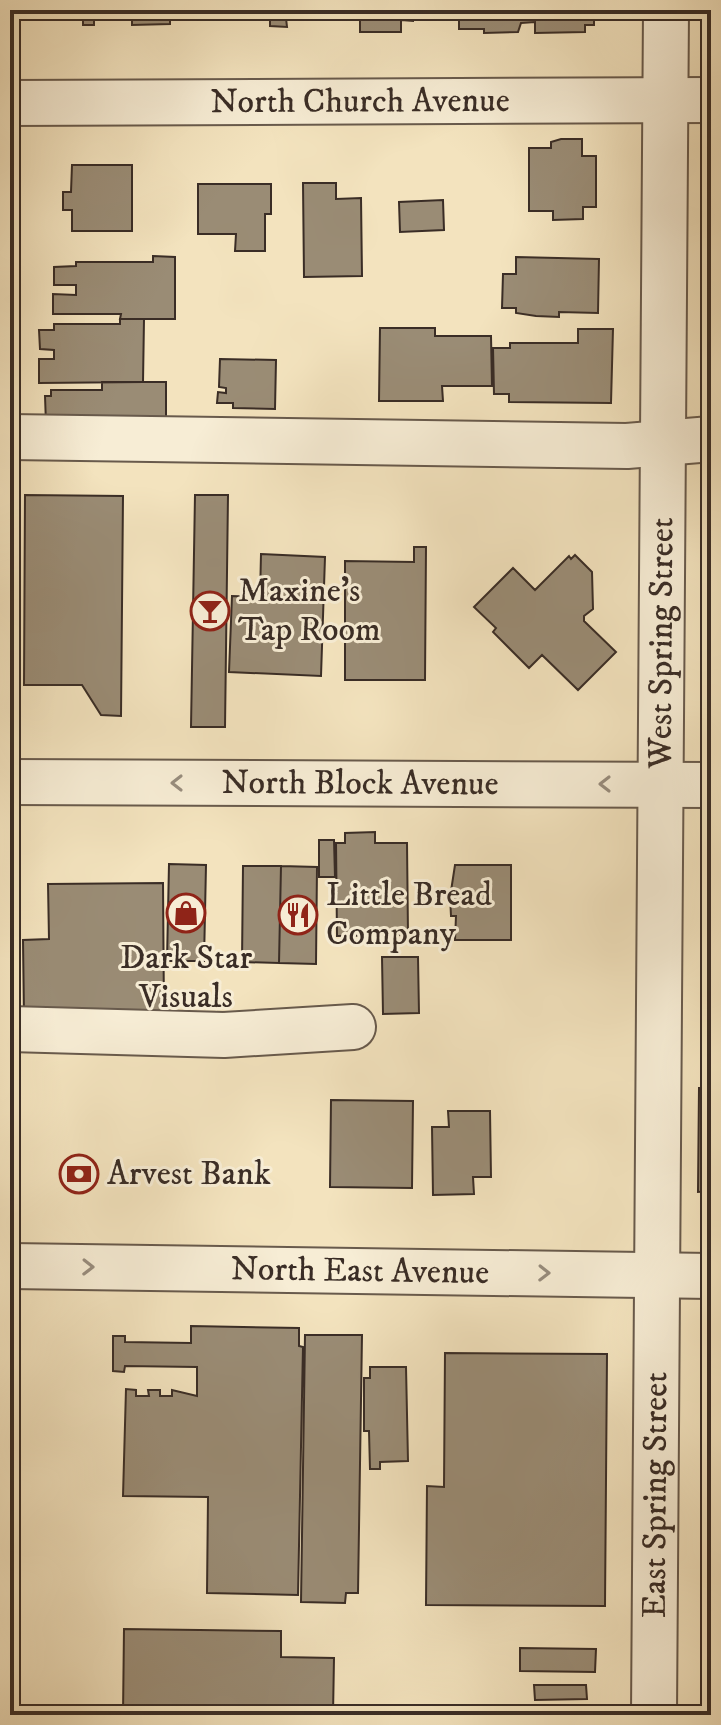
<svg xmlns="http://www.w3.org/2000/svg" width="721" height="1725" font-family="'IM FELL DW Pica',serif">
<rect width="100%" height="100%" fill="#f3e3be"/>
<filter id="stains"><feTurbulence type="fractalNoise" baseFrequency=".0025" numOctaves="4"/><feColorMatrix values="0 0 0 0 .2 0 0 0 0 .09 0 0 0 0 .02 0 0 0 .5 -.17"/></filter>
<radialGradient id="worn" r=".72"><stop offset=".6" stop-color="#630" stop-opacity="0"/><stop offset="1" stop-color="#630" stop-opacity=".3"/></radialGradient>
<path fill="#9a8c75" stroke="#3a2d26" stroke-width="2" d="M72 10H170V24L132 25V18H94V25H83V18H72Z
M248 10H303V18H286L287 27 270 26V18H248Z
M360 10H413V21L401 20V32H360Z
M459 10H594V25H585V32L535 33V22L521 23 518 32 484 33V29H459Z
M561 139H582V156H596V207H583V219L553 220V211H529V148H551V142Z
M72 165H132V231H72V210H63V192H71Z
M303 183H336V199L361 198 362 276 304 277Z
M198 184H271V214H265V251H235L236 234H198Z
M443 200 444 230 400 232 399 202Z
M153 256 175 257V319H120L121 314H53V294L76 295V285H54V267L76 266V262H153Z
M516 257 599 259 598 313 559 312V317L536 316 516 313V308H502L503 274H516Z
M120 319H144L143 382 39 383V359H54V350L40 349 39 330H54V324H120Z
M380 328H435V336H491L492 386H442L443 401H379Z
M578 329H613L611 403 509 402V394H494L493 348H510V343H578Z
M220 359 276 360 275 409 233 408V403H217L218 392 226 393V388L219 387Z
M102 382H166V430L46 424 45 396H51V390H102Z
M25 495 123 496 121 716 101 715 82 685H24Z
M195 495H228L225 727H191Z
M414 547H426L425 680H345V561L414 562Z
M261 554 325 557 321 676 229 672 232 596 260 597Z
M575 555 592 572 593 609 584 616V621L616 652 578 690 542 655 529 668 493 632 496 628 474 607 513 568 535 590 569 556 571 559Z
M375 832V843H407L408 935 337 936 336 843H345V833Z
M319 840H334L335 877H319Z
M169 864 206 865 204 961H167Z
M455 865H511V940H455L456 916H451L450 895H455V890L451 891Z
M243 866H281L279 963 242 962Z
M281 866 317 867 316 964 279 963Z
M163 883 164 1016 24 1017 23 940 49 939 48 884Z
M382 957H418L419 1013 383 1014Z
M704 1075H711V1191L698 1192 699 1088H704Z
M331 1100 413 1101 412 1188 330 1187Z
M448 1111H490L491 1177H473L474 1194 433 1195 432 1127H449Z
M191 1326 299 1328V1346L303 1347 298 1595 207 1593 208 1497 123 1496 126 1389 136 1390V1396H149L148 1390H160V1396H172V1390L197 1396V1367L125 1366 124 1372 113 1371V1336H125V1342L191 1343Z
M305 1335H362L358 1593H346L345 1603 301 1602Z
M445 1353 607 1354 605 1606 426 1605 427 1486 444 1487Z
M370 1367H406L408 1461 380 1462V1469H370L369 1431H364V1378H370Z
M124 1629 281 1631V1657L334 1658 333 1715H123Z
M520 1648 596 1649 595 1672 520 1671Z
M534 1685H586L587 1699 535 1700Z"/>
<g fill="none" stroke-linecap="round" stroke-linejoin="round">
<g stroke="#685a4c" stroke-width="48">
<g id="minor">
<path id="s1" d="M10 103 711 100"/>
<path d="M10 437 627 446 711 439"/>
<path id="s2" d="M10 782 711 785"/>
<path d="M10 1029 224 1035 353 1027"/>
<path id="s3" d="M10 1266 711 1276"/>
<path id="s4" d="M654 1715 666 10"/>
</g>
</g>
<use href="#minor" stroke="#f7edd5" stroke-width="44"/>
</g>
<defs><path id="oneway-chevron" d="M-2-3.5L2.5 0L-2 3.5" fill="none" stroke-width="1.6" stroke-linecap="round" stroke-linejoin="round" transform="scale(2)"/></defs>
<g stroke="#988d7e">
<use href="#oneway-chevron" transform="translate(177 783) rotate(-180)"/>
<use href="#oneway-chevron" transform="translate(605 784) rotate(-180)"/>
<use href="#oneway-chevron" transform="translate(88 1267) rotate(1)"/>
<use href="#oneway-chevron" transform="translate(544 1273) rotate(1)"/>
</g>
<defs>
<g id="bar-ring" transform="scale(2)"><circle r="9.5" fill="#f7edd5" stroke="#8f2418" stroke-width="1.5"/><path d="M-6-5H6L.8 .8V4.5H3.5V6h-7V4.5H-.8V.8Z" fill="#8f2418"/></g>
<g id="shop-ring" transform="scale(2)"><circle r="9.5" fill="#f7edd5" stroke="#8f2418" stroke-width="1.5"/><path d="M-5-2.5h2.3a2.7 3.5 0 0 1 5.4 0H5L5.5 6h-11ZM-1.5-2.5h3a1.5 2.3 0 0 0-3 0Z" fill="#8f2418"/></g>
<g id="restaurant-ring" transform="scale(2)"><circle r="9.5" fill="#f7edd5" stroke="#8f2418" stroke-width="1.5"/><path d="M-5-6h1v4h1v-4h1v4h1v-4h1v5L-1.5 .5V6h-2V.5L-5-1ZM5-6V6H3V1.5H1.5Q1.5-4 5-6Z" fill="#8f2418"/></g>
<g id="bank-ring" transform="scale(2)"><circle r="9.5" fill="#f7edd5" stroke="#8f2418" stroke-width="1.5"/><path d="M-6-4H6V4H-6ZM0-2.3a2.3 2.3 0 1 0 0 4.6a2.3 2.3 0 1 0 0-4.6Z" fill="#8f2418"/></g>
</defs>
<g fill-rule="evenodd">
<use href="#bar-ring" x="210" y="611"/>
<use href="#shop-ring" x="186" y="913"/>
<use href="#restaurant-ring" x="298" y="915"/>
<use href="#bank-ring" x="79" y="1174"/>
</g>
<g text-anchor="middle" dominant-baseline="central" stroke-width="6" stroke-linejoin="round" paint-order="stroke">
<g font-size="34" fill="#3a2d26" stroke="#f7edd5">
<text stroke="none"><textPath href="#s1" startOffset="350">North Church Avenue</textPath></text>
<text stroke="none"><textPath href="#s4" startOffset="1072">West Spring Street</textPath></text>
<text stroke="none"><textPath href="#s2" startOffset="350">North Block Avenue</textPath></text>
<text stroke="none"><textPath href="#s3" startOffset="350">North East Avenue</textPath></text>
<text stroke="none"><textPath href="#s4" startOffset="220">East Spring Street</textPath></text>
</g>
<g font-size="34" fill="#3a2d26" stroke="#f7edd5" text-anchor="start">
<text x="238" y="591">Maxine's<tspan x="238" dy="39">Tap Room</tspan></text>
<text x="326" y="895">Little Bread<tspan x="326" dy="39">Company</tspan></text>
<text x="186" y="958" text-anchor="middle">Dark Star<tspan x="186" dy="39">Visuals</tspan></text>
<text x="107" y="1174">Arvest Bank</text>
</g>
</g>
<rect width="721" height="1725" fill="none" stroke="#f3e3be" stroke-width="40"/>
<rect x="12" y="12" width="697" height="1701" fill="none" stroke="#3a2d26" stroke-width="4"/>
<rect x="20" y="20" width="681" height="1685" fill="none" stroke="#3a2d26" stroke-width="2"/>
<rect width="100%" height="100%" filter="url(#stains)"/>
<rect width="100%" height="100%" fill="url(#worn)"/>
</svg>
